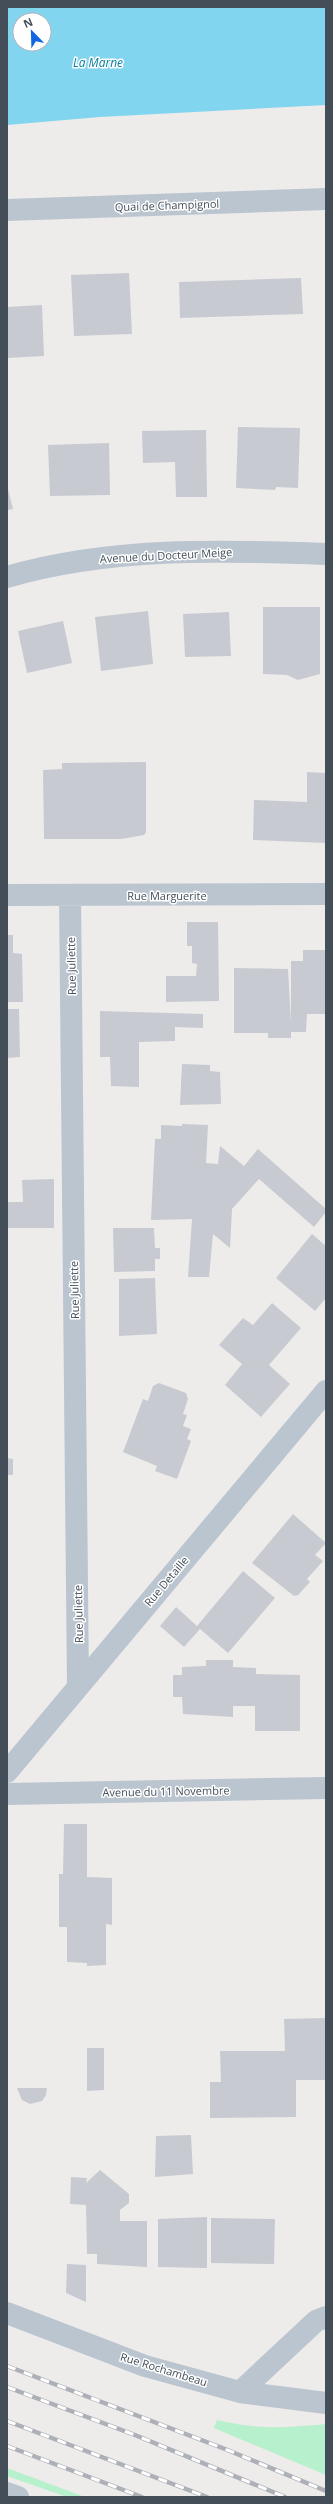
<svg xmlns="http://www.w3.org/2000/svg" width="333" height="2504" font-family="'Open Sans',sans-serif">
<rect width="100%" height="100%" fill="#eeebeb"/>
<path fill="#b6f0cd" d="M217 2420C260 2430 282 2428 326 2424V2475L214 2428Z
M7 2468 85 2497H67L7 2476Z"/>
<path fill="#81d5ef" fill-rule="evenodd" d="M7 7H326V105L100 117 7 125ZM20 20H44V44H20Z"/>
<path fill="#c8cad1" d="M129 273 132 334 74 336 71 275Z
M301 278 303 314 180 318 179 282Z
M42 305 44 356 7 358V307Z
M238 427 300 428 298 488 276 487 275 490 236 488Z
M206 430 207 497H176L175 462 143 463 142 431Z
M109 443 110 495 50 496 48 445Z
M7 485 13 509 7 510Z
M263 607H320V674L298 680 287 675 263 674Z
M148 611 153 664 101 671 95 617Z
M229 612 231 656 185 657 183 614Z
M63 621 72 663 27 673 18 631Z
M146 762V832L144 835 121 839H44L43 770 62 769V763Z
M307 772 326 773V843L253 840 254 800 307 802Z
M187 922H218L219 1001 166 1002V976H196L197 964 192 963V946H187Z
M7 935H13V953L22 954 23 1002H7Z
M303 950H326V1014H307L306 1032H291V1038H268V1033H234V968L288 969 291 1022V961H303Z
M7 1009H19L20 1057 7 1058Z
M100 1011 203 1014V1028L175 1027V1041L139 1042V1087L111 1086 110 1057H100Z
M182 1064 210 1065V1071L220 1072 221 1104 180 1105Z
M182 1124 208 1125 206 1163 218 1164 220 1146 244 1166 258 1149 326 1209V1212L314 1227 259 1179 232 1209 230 1248 213 1234 209 1277H188L192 1219 151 1220 155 1139H161V1125L182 1126Z
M54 1179V1228H7V1202H23L22 1180Z
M113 1228H154L155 1248H160V1259H155V1271L114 1272Z
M312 1234 326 1246V1298L315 1311 276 1278Z
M155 1278 157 1334 119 1336V1279Z
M272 1303 301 1328 269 1365 290 1384 261 1417 225 1385 242 1364 219 1345 243 1318 253 1325Z
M159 1383 186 1393 188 1399 183 1414 187 1415 183 1426 191 1429 187 1439 191 1441 177 1479 155 1471 157 1466 123 1452 143 1399 148 1401 153 1386Z
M7 1458 13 1459V1475H7Z
M293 1514 326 1543 315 1555 323 1561 307 1579 310 1582 298 1595 294 1596 252 1563Z
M243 1571 275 1598 228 1653 200 1629 184 1647 160 1626 176 1607 197 1626Z
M206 1660H233V1667L256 1668V1674L300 1675V1731H255V1706H233V1717L183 1714 182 1697H173V1675H182V1667L206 1666Z
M64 1824H87V1877L112 1878V1925L106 1924V1965L87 1966V1963L67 1962V1927H59V1874H63Z
M326 2018V2080H296V2117L210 2118V2082H221L220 2051H285L284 2019Z
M87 2048H104V2090L87 2091Z
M17 2088H47L46 2095 42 2101 30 2104 22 2100Z
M191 2135 193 2174 155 2177 156 2136Z
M100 2170 129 2194V2203L120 2210V2221H147V2267L97 2264V2254H87L86 2205 70 2204 71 2177 87 2178 86 2183Z
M207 2217V2268L158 2267V2219Z
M211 2218 275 2219 274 2264 211 2263Z
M67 2264 86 2265V2302L66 2293Z"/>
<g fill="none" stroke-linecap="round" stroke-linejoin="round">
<path stroke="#bbc5cf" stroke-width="22" d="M7 210 326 199
M7 577C109 547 221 550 326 554
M7 895 326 894
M70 895 78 1685
M7 1772 326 1391
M7 2313 145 2366 240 2392 326 2403
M240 2392 316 2321 326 2317
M7 2493 18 2497"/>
<path stroke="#bbc5cf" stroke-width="22" d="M7 1794 326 1788"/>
<g stroke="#adb0b6" stroke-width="4.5">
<path id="rail" d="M7 2366 225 2449 326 2491
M7 2387 135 2435 285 2497
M7 2421 207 2497
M7 2446 142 2497"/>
</g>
<use href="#rail" stroke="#fff" stroke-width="3" stroke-dasharray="9" stroke-linecap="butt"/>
</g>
<g text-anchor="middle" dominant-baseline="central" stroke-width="3" stroke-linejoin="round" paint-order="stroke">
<g font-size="11" fill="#434e59" stroke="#fff">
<text transform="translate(167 205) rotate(-2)">Quai de Champignol</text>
<text transform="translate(166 555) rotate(-3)">Avenue du Docteur Meige</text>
<text x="167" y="895">Rue Marguerite</text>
<text transform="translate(71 966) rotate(-91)">Rue Juliette</text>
<text transform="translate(74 1290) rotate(-91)">Rue Juliette</text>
<text transform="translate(166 1581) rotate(-50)">Rue Detaille</text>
<text transform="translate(78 1614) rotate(-91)">Rue Juliette</text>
<text transform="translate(166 1791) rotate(-1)">Avenue du 11 Novembre</text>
<text transform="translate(164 2369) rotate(17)">Rue Rochambeau</text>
</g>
<g font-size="12" font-style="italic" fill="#077da1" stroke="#fff">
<text x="98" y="62">La Marne</text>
</g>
</g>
<rect width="333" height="2504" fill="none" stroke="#434e59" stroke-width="16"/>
<g transform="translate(32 32) rotate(337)"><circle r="19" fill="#ffffff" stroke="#b4b8bd"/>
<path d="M0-3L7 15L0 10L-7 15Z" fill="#1167e2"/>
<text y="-6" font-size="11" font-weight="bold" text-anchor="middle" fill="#434e59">N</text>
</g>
</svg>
